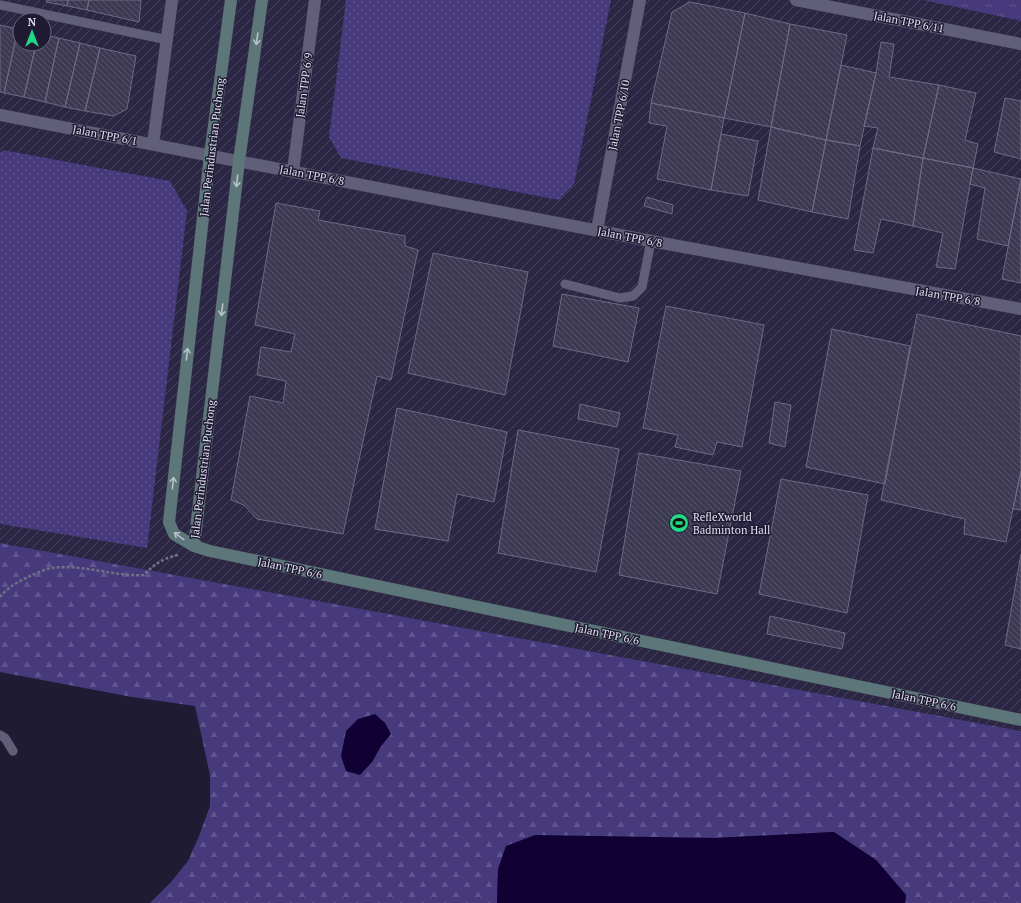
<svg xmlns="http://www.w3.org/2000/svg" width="1021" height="903" font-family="'PT Serif',serif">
<defs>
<pattern id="industrial-furrows" width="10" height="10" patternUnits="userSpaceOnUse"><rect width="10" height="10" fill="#2a2643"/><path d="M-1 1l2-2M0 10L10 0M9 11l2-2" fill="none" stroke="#49455e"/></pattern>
<pattern id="grass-dots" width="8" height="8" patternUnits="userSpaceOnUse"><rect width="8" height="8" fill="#46397c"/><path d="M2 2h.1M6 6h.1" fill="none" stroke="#60558f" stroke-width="1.8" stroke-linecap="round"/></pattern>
<pattern id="forest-firs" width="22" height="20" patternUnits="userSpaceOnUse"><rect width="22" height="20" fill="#46397c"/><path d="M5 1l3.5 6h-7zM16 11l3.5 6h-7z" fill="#60558f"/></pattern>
<pattern id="park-tufts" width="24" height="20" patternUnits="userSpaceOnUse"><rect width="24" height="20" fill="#46397c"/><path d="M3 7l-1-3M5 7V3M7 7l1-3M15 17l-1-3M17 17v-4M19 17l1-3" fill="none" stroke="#60558f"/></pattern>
<pattern id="building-back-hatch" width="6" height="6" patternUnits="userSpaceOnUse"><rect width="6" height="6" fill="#3c3953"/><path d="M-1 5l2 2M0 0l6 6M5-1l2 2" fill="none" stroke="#58556c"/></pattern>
</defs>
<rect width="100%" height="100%" fill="#1f1b33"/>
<path fill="url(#industrial-furrows)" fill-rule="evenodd" d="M0 0H1021V731L362 609 0 543ZM20 20H44V44H20Z"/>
<path fill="url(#grass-dots)" d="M346 0H611L574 184 559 200 341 158 329 137Z
M3 150 170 181 187 211 147 548 0 524V153Z"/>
<path fill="url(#forest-firs)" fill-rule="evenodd" d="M0 543 362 609 1021 731V903H905L906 895 876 860 834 832 715 838 498 869 497 903H150L171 882 188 861 199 836 210 806V775L195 706 132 697 0 672ZM346 731 391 734 381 746 372 762Z"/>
<path fill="url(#park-tufts)" d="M923 0H1021V21Z"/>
<path fill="#110034" d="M375 714 385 723 391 734 381 746 372 762 360 775 346 771 341 756 346 731 358 719Z
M834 832 876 860 906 895 905 903H497L498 869 506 846 535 835 715 838Z"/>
<path fill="url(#building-back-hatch)" stroke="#6d6a86" d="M47 0H68L67 6 46 2Z
M68 0H89L87 10 67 6Z
M89 0H141L139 22 87 10Z
M690 2 745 13 724 118 651 103 672 12Z
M745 13 790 24 771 127 724 118Z
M790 24 847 35 826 140 771 127Z
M0 25 18 29 4 93 0 92Z
M18 29 20 30V44H36L24 97 4 93Z
M44 35 59 38 45 102 24 97 36 44H44Z
M59 38 80 43 65 107 45 102Z
M881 42 894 44 889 77 939 85 923 158 873 148 878 128 864 126 876 73Z
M80 43 100 48 85 111 65 107Z
M100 48 136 56 127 109 114 116 85 111Z
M841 65 876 73 860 146 826 140Z
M939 85 976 93 965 140 978 144 973 168 923 158Z
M1005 98 1021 101V159L994 152Z
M651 103 724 118 711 190 657 179 667 126 649 123Z
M771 127 826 140 812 212 758 200Z
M721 134 758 141 748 196 711 190Z
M826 140 860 146 848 219 812 212Z
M873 148 923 158 913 226 881 219 873 253 854 250Z
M923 158 973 168 955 269 936 267 943 233 913 226Z
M973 168 1021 179 1008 246 977 239 985 188 970 184Z
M1021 179V283L1002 279Z
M647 197 673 205 672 214 644 206Z
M276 203 320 211 318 220 405 236V246L418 250 391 380 377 376 343 534 257 519 244 505 231 500 250 396 283 403 286 381 257 375 261 347 291 352 295 334 255 325Z
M433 253 528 272 505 395 408 373Z
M562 294 639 308 628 362 553 346Z
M666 306 764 325 742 447 717 442 713 455 675 447 678 435 643 428Z
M917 314 1021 336V471L1006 542 964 534 965 519 881 500Z
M832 329 910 346 885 484 806 467Z
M775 402 791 405 785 447 769 443Z
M580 404 620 413 617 427 578 419Z
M397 408 507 432 494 502 457 494 448 541 375 529Z
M518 430 619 449 596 572 498 553Z
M639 453 741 471 717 594 619 575Z
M1021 471V510L1013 509Z
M781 479 868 495 847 613 759 594Z
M1021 554V649L1005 645Z
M770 616 845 633 842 649 767 634Z"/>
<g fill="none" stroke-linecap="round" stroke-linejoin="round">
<g stroke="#383549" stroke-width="10">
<path id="lane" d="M0 5 168 40
M565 284 620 298 633 296 642 287 651 241
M0 735 5 738 13 751"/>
</g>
<g stroke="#383549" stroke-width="13">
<path id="street" d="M796 0 1021 44
M0 115 651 241 1021 309
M153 144 172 0
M293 171 315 0
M597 230 640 0"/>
</g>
<g stroke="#383549" stroke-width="13">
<path id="secondary" d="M231 0 210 155 169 522 174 534 194 546 210 551 1021 720
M194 546 239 161 262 0"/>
</g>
<path stroke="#737084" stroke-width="2.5" stroke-dasharray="3 2" stroke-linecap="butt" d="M0 597C7 588 19 581 30 576 35 574 41 571 47 569 79 562 112 577 144 575 154 564 164 558 178 555"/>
<use href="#lane" stroke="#615e7a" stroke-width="9"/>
<use href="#street" stroke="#615e7a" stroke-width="12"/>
<use href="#secondary" stroke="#5c767a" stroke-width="12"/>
</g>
<defs><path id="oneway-shaft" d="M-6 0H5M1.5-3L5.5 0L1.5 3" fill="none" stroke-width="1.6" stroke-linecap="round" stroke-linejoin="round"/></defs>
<g stroke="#b8c0cc">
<use href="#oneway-shaft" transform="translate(257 39) rotate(98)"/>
<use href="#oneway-shaft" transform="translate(237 181) rotate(97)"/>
<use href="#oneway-shaft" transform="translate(222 310) rotate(97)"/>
<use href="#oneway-shaft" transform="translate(187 354) rotate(-84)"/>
<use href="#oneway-shaft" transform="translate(173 483) rotate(-84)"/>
<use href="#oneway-shaft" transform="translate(179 536) rotate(-144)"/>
</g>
<defs>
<g id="stadium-disc" transform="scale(1)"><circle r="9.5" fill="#20d887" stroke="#1f1b33"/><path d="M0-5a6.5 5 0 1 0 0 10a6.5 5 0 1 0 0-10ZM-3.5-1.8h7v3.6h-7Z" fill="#111"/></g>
</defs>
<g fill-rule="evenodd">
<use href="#stadium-disc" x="679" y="523"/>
</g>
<g text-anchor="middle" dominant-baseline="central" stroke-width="3" stroke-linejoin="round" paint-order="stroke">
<g font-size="11" fill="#e0dfef" stroke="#1f1b33">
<text transform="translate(909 22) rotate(11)">Jalan TPP 6/11</text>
<text transform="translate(304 85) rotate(-82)">Jalan TPP 6/9</text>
<text transform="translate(619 115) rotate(-79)">Jalan TPP 6/10</text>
<text transform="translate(105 135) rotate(11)">Jalan TPP 6/1</text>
<text transform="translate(212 147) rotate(-83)">Jalan Perindustrian Puchong</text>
<text transform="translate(312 175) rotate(11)">Jalan TPP 6/8</text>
<text transform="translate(630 237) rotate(11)">Jalan TPP 6/8</text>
<text transform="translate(948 296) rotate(10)">Jalan TPP 6/8</text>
<text transform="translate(203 469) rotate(-83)">Jalan Perindustrian Puchong</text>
<text transform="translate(290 568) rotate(12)">Jalan TPP 6/6</text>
<text transform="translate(607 634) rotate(12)">Jalan TPP 6/6</text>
<text transform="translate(924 700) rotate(12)">Jalan TPP 6/6</text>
</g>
<g font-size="11" fill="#e0dfef" stroke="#1f1b33" text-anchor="start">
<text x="693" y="517">RefleXworld<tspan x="693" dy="13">Badminton Hall</tspan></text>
</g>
</g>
<g transform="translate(32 32)"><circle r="19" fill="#1f1b33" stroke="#6c697e"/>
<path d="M0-3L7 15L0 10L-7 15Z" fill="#20d887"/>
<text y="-6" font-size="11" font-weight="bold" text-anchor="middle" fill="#e0dfef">N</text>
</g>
</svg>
